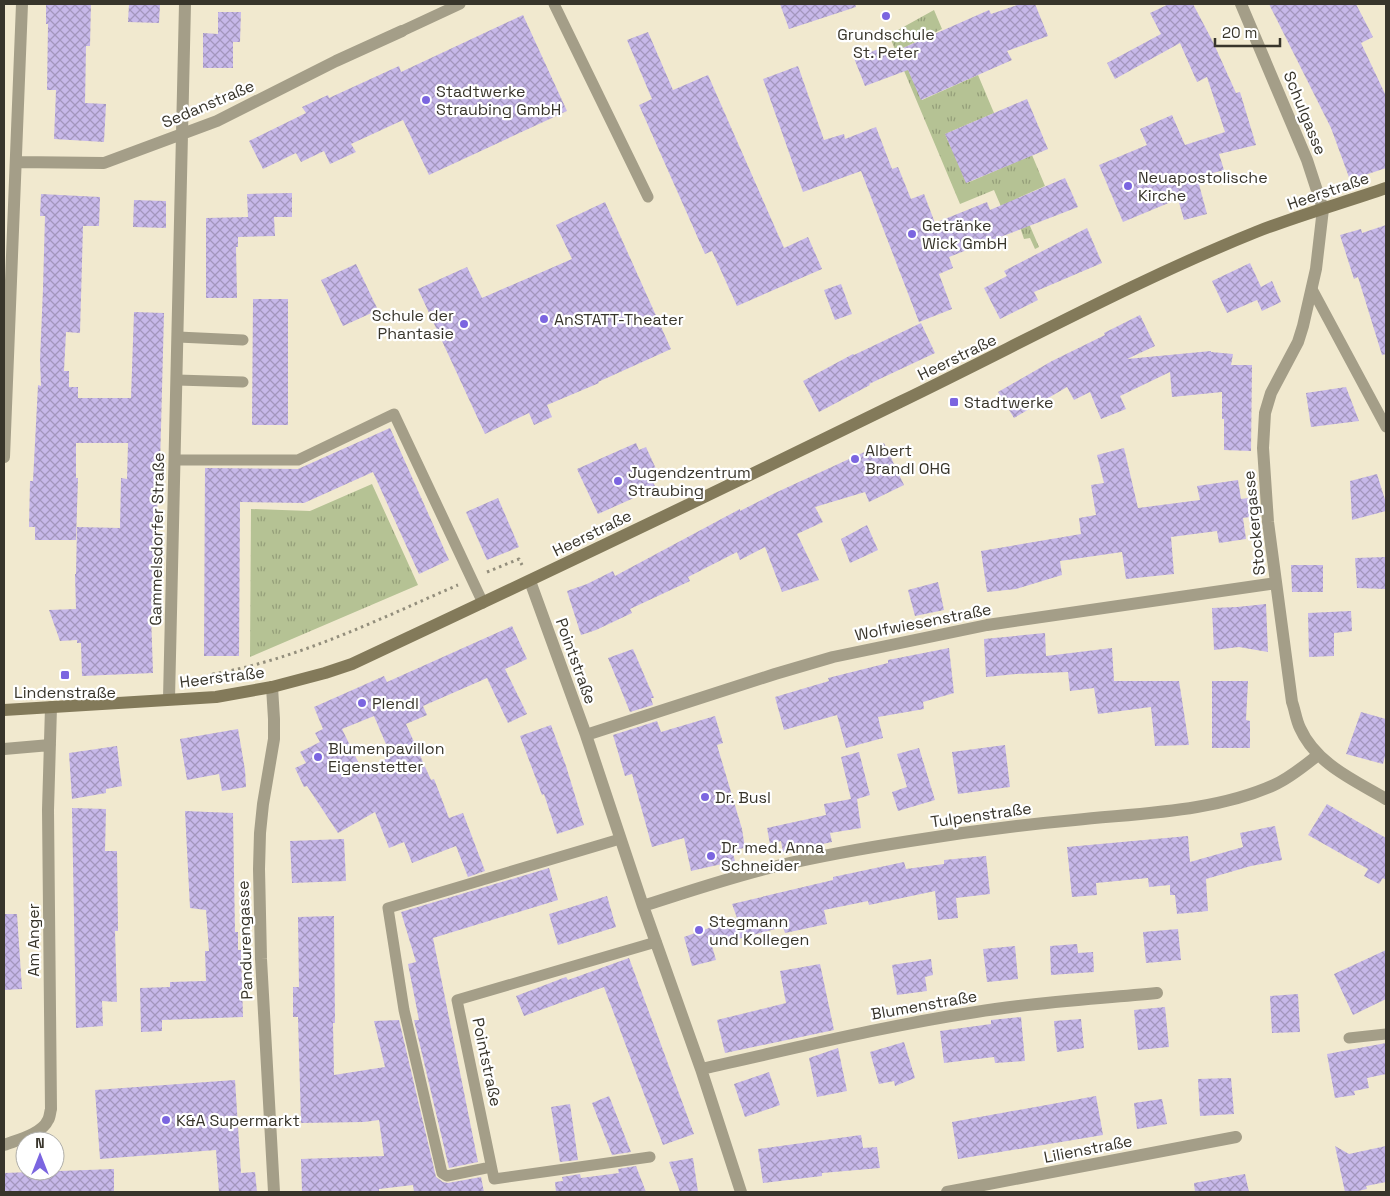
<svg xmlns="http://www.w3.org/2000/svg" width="1390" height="1196" font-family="'Space Grotesk',sans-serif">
<defs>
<pattern id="grass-tufts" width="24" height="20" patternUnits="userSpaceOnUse" patternTransform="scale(1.25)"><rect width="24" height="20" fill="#b5c294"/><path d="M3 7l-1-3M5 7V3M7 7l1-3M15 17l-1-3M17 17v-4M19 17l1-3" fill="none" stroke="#949e79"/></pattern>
<pattern id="building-cross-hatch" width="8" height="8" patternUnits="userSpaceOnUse" patternTransform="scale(1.25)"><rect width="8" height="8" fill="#c7b8e9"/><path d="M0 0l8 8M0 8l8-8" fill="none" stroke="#a396bd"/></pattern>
</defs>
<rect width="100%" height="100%" fill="#f1e9cf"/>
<path fill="url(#grass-tufts)" d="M934 10 942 29 899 50 922 100 978 75 994 113 945 134 967 183 1032 155 1045 186 1018 198 1039 247 1035 249 1030 238 1024 239 1020 227 1011 230 994 190 960 204 889 35Z
M372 484 418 585 250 657 251 509 310 511Z"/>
<path fill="url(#building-cross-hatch)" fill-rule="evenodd" d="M46 4H91L90 46H86L85 103 106 104 104 142 54 139 56 90H47L48 24H46Z
M129 4H160L159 23 128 22Z
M780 4H855L856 7 789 29Z
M1020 4H1035L1048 36 1007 51 1012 60 921 100 908 70 865 86 854 58 884 47 887 55 989 10 991 14Z
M1169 4H1193L1213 42 1236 93 1240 92 1256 145 1219 154 1224 170 1197 177 1207 214 1184 220 1178 199 1123 222 1099 165 1147 145 1140 129 1172 115 1185 145 1225 132 1207 77 1197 82 1180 43 1115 79 1107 63 1161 34 1150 13Z
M1269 4H1356L1373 37 1361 43 1386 96V168L1350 180 1331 128Z
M218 12H241L240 42H233V68H203V33L218 34Z
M523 15 567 111 429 175 403 120 351 144 356 152 330 164 324 151 301 162 296 153 263 169 249 141 306 113 302 107 328 95 329 98 399 66 401 72Z
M648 32 673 90 708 75 784 248 808 237 822 269 737 306 712 251 705 254 639 105 652 99 627 40Z
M798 66 824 140 844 134 845 139 876 127 892 169 898 167 911 199 924 194 935 223 987 202 990 210 1065 178 1078 207 949 257 953 268 939 274 952 309 919 322 861 171 803 192 763 79Z
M1027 99 1048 149 966 183 945 134Z
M292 193V217H274L275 236 238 237V247H236L237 298H206V218L248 217 247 194Z
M41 194 100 197 99 226H83L80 333 66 332 64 371H69V387H78V398H131L134 312 164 313 160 466H158L156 614H151L153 673 82 676 81 643H77V640L60 641 49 610 76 609 75 574H76L77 527 120 528 121 478 127 479 128 443H76V478H78L76 540H35V527H29L30 481H33L38 385 41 386 40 360 43 289 45 216H40Z
M134 200 166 201V228L133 227Z
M605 202 671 349 598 382 599 383 547 405 552 417 534 425 529 413 485 434 418 289 467 267 482 298 572 259 556 225Z
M1386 225V354L1382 355 1358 277 1354 279 1340 235 1361 229 1362 233Z
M1087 228 1102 263 1034 292 1038 300 1000 319 984 288 1007 276 1004 271Z
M1250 263 1261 287 1272 281 1281 302 1262 311 1257 300 1227 313 1212 281Z
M356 264 378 310 343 326 321 280Z
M841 284 852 314 835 320 824 290Z
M253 299H288V425H252Z
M1140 315 1155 346 1127 359 1211 351V352L1233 354 1231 365H1252L1251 451 1224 450V419H1222V392L1172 397 1170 372 1120 396 1126 409 1101 419 1090 392 1074 400 1067 387 1014 418 998 392 1052 361 1105 335 1104 333Z
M921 323 935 353 869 384 870 385 819 412 803 381 853 354 854 355Z
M1346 387 1359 421 1311 427 1306 393Z
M390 428 449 560 419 574 373 472 304 503 240 502 239 656H204L205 468 298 469Z
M636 443 639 450 646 447 657 471 649 474 656 488 598 514 577 469Z
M884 443 904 485 869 502 865 492 815 507 823 522 797 534 819 580 782 592 765 547 740 560 737 552 688 577 690 581 630 609 632 613 596 630 581 635 567 591 587 584 613 571 615 576 740 509V511L775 493Z
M1124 448 1138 508 1200 500 1197 486 1238 480 1241 499 1248 498 1250 517 1243 518 1246 539 1219 543 1217 531 1171 537 1174 574 1126 579 1122 552 1060 561 1062 575 1016 589 987 592 981 551 1081 534 1079 518 1096 515 1091 485 1104 483 1097 455Z
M1377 474 1386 503V511L1352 520 1350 481Z
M498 498 519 547 487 560 466 512Z
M867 525 878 550 850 563 841 539Z
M1386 557V589L1357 588 1355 558Z
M1291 565H1323V592H1292Z
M938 582 944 610 915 616 908 590Z
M1266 604 1268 652 1239 647 1214 650 1212 608 1237 607Z
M1351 611 1352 631 1334 633V656L1309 657 1308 613Z
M512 626 527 659 505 669 527 714 508 723 487 678 423 706 427 715 406 724 431 780 434 779 449 818 463 813 485 871 468 877 456 846 412 863 404 842 389 848 375 812 338 833 307 786 304 787 295 768 306 763 300 752 320 742 315 733 323 729 314 707 384 676 387 682ZM374 716 391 756 363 772 342 729Z
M1045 633 1046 656 1112 648 1114 681H1179L1189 745 1155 746 1151 707 1098 714 1094 688 1070 691 1068 672 1016 674 986 677 984 639Z
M949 648 954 693 923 702 924 709 878 717 883 738 846 748 837 715 784 730 775 697 829 681 828 678 888 663V660Z
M633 649 654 698H651L653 705 630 712 608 658Z
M1212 681H1248L1246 720 1250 721V748H1212Z
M1361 712 1386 719V752L1383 764 1346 754Z
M715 716 723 743 717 745 742 829 745 848 732 850 735 861 691 871 684 838 652 847 632 774 625 776 613 735 657 721 661 732Z
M551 725 566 766 584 825 557 834 544 794 542 795 520 736Z
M238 729 245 770 246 787 222 791 219 774 187 780 180 739Z
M1005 745 1010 787 958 794 952 752Z
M117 746 122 786 106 789V793L72 799 69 753Z
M919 748 935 800 898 811 892 792 907 787 897 754Z
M859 752 870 795 857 799 861 828 830 833 832 842 783 852 781 841 770 844 767 828 826 815 824 804 851 799 841 757Z
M1327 804 1386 838V837V880L1383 878 1379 884 1364 876 1368 869 1308 835Z
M72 808 106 809 105 851H117L118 931H115L117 1002 102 1001 103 1026 76 1028Z
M185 811 233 813 235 932H238V950H241L243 1017 162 1020V1031L141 1032 140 988 170 987V982L206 981 205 951H209L206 910 190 908Z
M1275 826 1282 860 1251 866 1206 879 1208 911 1177 914 1175 895H1170V885L1149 887 1148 878 1096 883 1097 895 1072 897 1067 847 1188 836 1190 862 1243 847 1240 833Z
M344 839 346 881 292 883 290 841Z
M986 856 990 894 956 898 958 918 938 920 935 891 869 905 868 901 824 910 827 924 785 933 783 927 712 946 716 960 692 966 684 937 737 918 732 904 833 880V877L904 862 906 869 944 864V860Z
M549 868 558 900 433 938 478 1162 449 1168 414 1020H419L408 964 416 962 401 912Z
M607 896 616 927 558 945 549 914Z
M4 914H17L22 989 4 990Z
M334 916 335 1023H333L334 1075 385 1067 374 1021 399 1020 436 1177 443 1182 448 1183 481 1177 484 1192H414L413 1185 379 1189V1192H302L301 1159 384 1156 379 1120 364 1122 301 1123 298 1017H293V987H299L298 917Z
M1178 929 1181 960 1146 963 1143 932Z
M1077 944 1078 953 1093 952 1094 972 1051 975 1050 946Z
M1015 946 1018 979 987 982 983 949Z
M1386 950V999L1353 1015 1334 974Z
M629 958 694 1134 663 1145 604 987 524 1016 516 996 566 977 568 980Z
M931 959 933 975 925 977 927 991 897 995 892 965Z
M820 964 834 1030 725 1053 717 1020 786 1003 780 971Z
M1298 994 1300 1032 1272 1033 1270 996Z
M1165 1007 1169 1047 1138 1050 1134 1010Z
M1021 1017 1025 1061 995 1063 994 1057 944 1063 940 1031 991 1024V1020Z
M1081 1019 1084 1048 1057 1052 1054 1021Z
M904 1042 915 1078 895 1086 894 1081 879 1084 870 1052Z
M1386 1043V1074L1367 1078 1369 1088 1354 1091 1355 1095 1335 1098 1327 1054Z
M838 1048 847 1091 817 1097 809 1058Z
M769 1072 780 1105 745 1117 734 1084Z
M1231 1078 1234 1114 1200 1116 1198 1079Z
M235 1080 241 1173 255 1172 257 1192H219L216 1150 100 1159 95 1090Z
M609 1096 631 1152 612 1155 592 1103Z
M1096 1096 1103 1135 958 1159 952 1122Z
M1162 1099 1167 1124 1137 1129 1134 1103Z
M570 1104 578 1160 560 1162 551 1107Z
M861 1135 863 1148 877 1147 880 1168 822 1173V1176L763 1183 758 1149Z
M1335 1146 1349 1154 1386 1146V1182L1366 1186 1367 1189 1353 1192H1345Z
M693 1158 698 1192H680L669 1162Z
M636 1166 646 1192H556L555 1182 563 1181 562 1177 580 1174 581 1178 619 1173 618 1169Z
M114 1169V1192H4V1173Z
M1245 1174 1249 1192H1195L1194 1183Z"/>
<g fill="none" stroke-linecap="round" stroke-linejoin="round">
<path stroke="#938e7c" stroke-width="3" stroke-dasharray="2.5 4" stroke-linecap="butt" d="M487 572 519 559 522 565
M214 681 213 674C299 659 379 619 458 585"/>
<path stroke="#a49e88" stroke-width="11" d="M554 4 648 197
M402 31 460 4
M1312 289 1386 427
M178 337 243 340
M177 380 243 382
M175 460H298L394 414 483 603
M1349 1038 1386 1034
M650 1157 494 1179 457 1000 656 942
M491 1167 447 1176 442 1173 404 1010 388 908 620 839"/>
<path stroke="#a49e88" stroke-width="12" d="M1241 4 1307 160 1323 209 1316 269 1303 326 1298 342 1271 393 1265 413 1263 448 1268 522 1292 702C1295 710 1296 720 1300 728 1316 764 1354 780 1386 799
M16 162 104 163 217 121 336 61 402 31
M4 457 22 4
M530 581 586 735 643 906 701 1069 741 1192
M272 687 274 719V739L263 804 260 833 259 869 261 959 274 1192
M169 699 185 4
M586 735 775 674 833 657 987 625 1276 583
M4 749 50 745
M643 906C687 892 731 877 777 866 820 856 865 848 910 841 965 832 1019 825 1075 820 1140 813 1214 812 1274 785 1290 778 1304 766 1318 755
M701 1069C792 1049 883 1026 976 1012 1035 1002 1096 999 1157 993
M4 1145C17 1140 42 1134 48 1120 50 1117 50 1112 51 1109L48 810 51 707
M947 1192 1236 1137"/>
<path stroke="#837a5a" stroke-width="12" d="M4 710 216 697 272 687 325 673 352 664C536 578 718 491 900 402 1018 345 1134 281 1256 232 1299 215 1343 203 1386 188"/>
</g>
<g fill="#7b65e0" stroke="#fff" stroke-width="2">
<circle cx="886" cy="16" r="5"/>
<circle cx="426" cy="100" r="5"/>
<circle cx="1128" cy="186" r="5"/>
<circle cx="912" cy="234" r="5"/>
<circle cx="544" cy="319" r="5"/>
<circle cx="464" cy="324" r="5"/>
<rect x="949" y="397" width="10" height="10" rx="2.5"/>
<circle cx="855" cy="459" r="5"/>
<circle cx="618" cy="481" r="5"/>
<rect x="60" y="670" width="10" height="10" rx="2.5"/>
<circle cx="362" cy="703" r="5"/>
<circle cx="318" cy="757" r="5"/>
<circle cx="705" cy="797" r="5"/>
<circle cx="711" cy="856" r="5"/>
<circle cx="699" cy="930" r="5"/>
<circle cx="166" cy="1120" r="5"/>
</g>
<g text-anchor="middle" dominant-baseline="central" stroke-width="4.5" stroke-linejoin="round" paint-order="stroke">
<g font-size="16" fill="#38352b" stroke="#fff" text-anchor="start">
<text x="886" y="34" text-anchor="middle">Grundschule<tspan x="886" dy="18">St. Peter</tspan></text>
<text x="436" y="91">Stadtwerke<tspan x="436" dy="18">Straubing GmbH</tspan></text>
<text x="1138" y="177">Neuapostolische<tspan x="1138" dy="18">Kirche</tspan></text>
<text x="922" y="225">Getränke<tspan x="922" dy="18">Wick GmbH</tspan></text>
<text x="454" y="315" text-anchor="end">Schule der<tspan x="454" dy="18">Phantasie</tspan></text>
<text x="554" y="319">AnSTATT-Theater</text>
<text x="964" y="402">Stadtwerke</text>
<text x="865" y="450">Albert<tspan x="865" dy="18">Brandl OHG</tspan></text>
<text x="628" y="472">Jugendzentrum<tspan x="628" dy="18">Straubing</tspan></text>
<text x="65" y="692" text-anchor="middle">Lindenstraße</text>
<text x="372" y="703">Plendl</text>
<text x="328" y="748">Blumenpavillon<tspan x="328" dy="18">Eigenstetter</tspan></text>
<text x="715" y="797">Dr. Busl</text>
<text x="721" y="847">Dr. med. Anna<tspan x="721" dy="18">Schneider</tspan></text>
<text x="709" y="921">Stegmann<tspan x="709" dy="18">und Kollegen</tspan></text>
<text x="176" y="1120">K&amp;A Supermarkt</text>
</g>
<g font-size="16" fill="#38352b" stroke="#fff">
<text transform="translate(208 104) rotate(-23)">Sedanstraße</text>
<text transform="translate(1305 113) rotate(68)">Schulgasse</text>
<text transform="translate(1328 191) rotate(-19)">Heerstraße</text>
<text transform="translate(957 357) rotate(-26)">Heerstraße</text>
<text transform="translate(1254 523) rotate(-96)">Stockergasse</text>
<text transform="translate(592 533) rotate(-26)">Heerstraße</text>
<text transform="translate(157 539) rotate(-89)">Gammelsdorfer Straße</text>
<text transform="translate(923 622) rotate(-11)">Wolfwiesenstraße</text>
<text transform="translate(576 661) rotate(70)">Pointstraße</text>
<text transform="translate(222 677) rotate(-7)">Heerstraße</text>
<text transform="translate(981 815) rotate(-8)">Tulpenstraße</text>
<text transform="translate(33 940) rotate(-90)">Am Anger</text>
<text transform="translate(245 940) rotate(-92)">Pandurengasse</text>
<text transform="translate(924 1005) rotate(-10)">Blumenstraße</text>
<text transform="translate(487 1062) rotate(78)">Pointstraße</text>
<text transform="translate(1088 1149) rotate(-11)">Lilienstraße</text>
</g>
</g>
<rect width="1390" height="1196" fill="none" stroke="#38352b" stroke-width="10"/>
<g transform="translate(40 1156)"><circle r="24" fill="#ffffff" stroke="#afaeaa"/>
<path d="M0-4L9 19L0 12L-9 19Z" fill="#7b65e0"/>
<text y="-8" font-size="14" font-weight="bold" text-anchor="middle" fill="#38352b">N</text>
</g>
<path d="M1215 38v8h65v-8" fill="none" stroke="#38352b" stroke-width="2.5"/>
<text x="1222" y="38" font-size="15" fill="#38352b" stroke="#ffffff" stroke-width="4" paint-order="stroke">20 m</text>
</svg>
